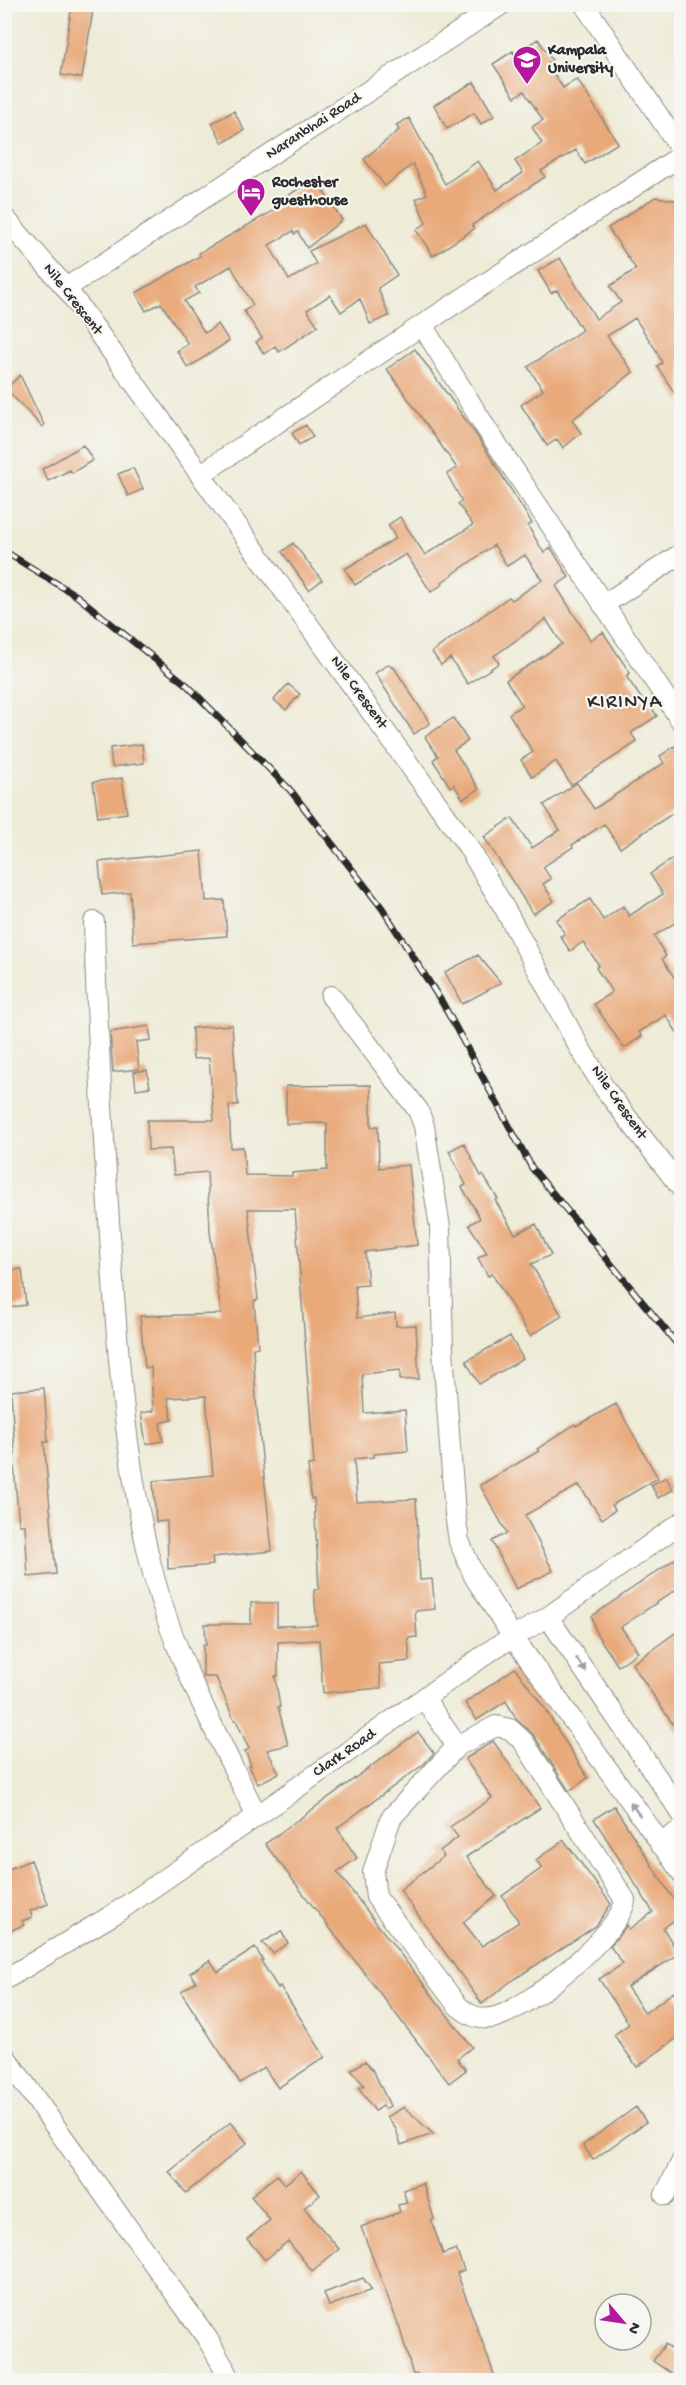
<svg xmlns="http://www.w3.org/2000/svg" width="686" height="2385" font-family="'Gochi Hand',sans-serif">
<rect width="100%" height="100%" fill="#f6f6f2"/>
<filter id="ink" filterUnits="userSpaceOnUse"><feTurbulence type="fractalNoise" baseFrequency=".0167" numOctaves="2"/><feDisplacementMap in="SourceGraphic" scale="12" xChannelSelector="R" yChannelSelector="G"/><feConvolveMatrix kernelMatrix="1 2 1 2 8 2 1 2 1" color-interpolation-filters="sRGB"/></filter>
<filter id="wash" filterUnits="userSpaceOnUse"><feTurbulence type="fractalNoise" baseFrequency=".008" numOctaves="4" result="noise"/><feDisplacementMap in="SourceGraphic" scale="24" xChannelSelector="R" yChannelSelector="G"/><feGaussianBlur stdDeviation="1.35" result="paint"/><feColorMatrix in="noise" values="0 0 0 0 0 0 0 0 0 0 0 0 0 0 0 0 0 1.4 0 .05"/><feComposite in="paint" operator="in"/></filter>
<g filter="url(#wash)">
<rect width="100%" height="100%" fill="#eeebd7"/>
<g id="blocks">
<path fill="#e9a979" d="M72 4H94L82 78 61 75Z
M538 39 552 60 547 64 563 88 577 79 618 143 585 164 576 150 541 171 545 177 472 225 474 229 433 256 416 230 426 223 416 199 427 194 413 164 385 186 364 159 399 130 396 125 409 118 445 184 478 161 497 190 523 173 515 161 542 143 532 127 543 120 524 91 515 97 493 64 513 51 514 54Z
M474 82 494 116 481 124 474 113 447 129 434 105Z
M234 111 244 130 223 143 212 123Z
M315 178 342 220 307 248 298 232 294 234 293 231 269 245 289 280 316 264 309 251 366 223 397 275 378 288 389 316 370 324 360 299 341 312 330 295 307 310 318 326 279 352 275 346 264 354 256 342 262 338 244 311 253 305 231 266 195 287 199 293 184 301 205 333 218 324 229 341 188 368 177 351 188 344 161 303 146 311 136 293 200 256 199 253 278 208 275 204Z
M655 197 681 201V403L657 366 662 363 656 350 635 318 607 336 633 372 572 420 581 433 563 448 557 439 547 446 521 405 543 390 528 367 582 330 557 290 551 293 538 271 560 258 596 319 621 302 610 286 636 269 608 228Z
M415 349 477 436 532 523 528 526 544 553 551 548 569 577 556 586 590 640 603 632 630 673 626 676 645 704 648 702 657 716 631 733 637 742 571 785 556 761 532 777 521 760 533 752 509 714 522 705 506 680 562 644 546 619 494 656 499 663 468 684 450 658 441 665 432 652 509 597 512 600 542 580 525 555 507 566 494 545 442 582 443 584 431 592 406 554 355 585 345 569 396 538 388 525 400 517 425 555 473 525 458 504 462 501 447 474 457 468 387 369Z
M20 375 44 425 42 427 6 389Z
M306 425 313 437 299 445 292 433Z
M83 445 93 460 72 473 70 470 48 481 42 469Z
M133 468 143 489 128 496 118 474Z
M293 543 322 580 309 590 282 552Z
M389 664 391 667 393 666 430 723 414 734 375 673Z
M288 684 300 694 286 710 274 700Z
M453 718 468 741 454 750 479 789 463 799 454 785 450 787 433 760 438 756 425 737Z
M142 744 144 763 112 767 110 748Z
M675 746 681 755V808L620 848 604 824 572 845 573 847 543 867 551 879 543 884 554 901 533 914 484 837 512 818 532 848 560 830 544 805 577 783 594 809 664 763 660 756Z
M122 778 127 813 98 817 93 782Z
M202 851 206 901 224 900 227 936 133 943 130 892 102 895 99 862Z
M681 853V919L654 936 666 956 662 959 681 988V1039L666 1015 639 1032 642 1036 624 1048 594 1004 612 992 596 968 599 965 583 942 570 951 560 936 565 934 556 920 590 899 603 920 623 906 629 916 663 894 650 874Z
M478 955 501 983 462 1004 445 972Z
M232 1025 238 1105H229L231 1148 243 1147 245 1175 292 1176V1173L327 1170V1123L286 1124V1086L371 1085V1127L378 1126 379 1168 409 1165 417 1245 365 1252 368 1285 355 1286 357 1318 395 1313 396 1326 416 1325 419 1379 400 1380V1370L362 1374 364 1413 405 1410 408 1451 374 1454V1457L354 1459 357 1502 416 1499 420 1580 432 1579 435 1609 415 1611 417 1637 408 1638 410 1661 379 1664 381 1688 323 1693 319 1640 278 1642V1676H275L280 1707H278L288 1745 267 1750 279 1773 258 1784 249 1766 251 1765 245 1751 249 1749 236 1720H234L216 1677H203V1645H206L205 1624H251V1603H277V1626L317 1625 314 1590 319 1589 314 1498 311 1499 308 1465 314 1464 295 1209H248L258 1300 254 1301 258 1347 253 1348 256 1400 272 1551 212 1557 213 1565 168 1569 167 1521 156 1522 153 1481 213 1475 206 1396 168 1398 172 1420 160 1423 163 1441 146 1444 141 1413 153 1411 151 1367 145 1368 140 1316 221 1314 210 1231 207 1172 174 1175 171 1149 148 1150 147 1120H214L209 1058 193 1059 192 1028Z
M149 1026 151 1040 136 1042 139 1069 113 1072 110 1032Z
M147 1070 150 1087 136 1089 134 1072Z
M464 1143 481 1176 483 1175 498 1199 495 1200 515 1234 536 1224 551 1255 531 1264 562 1316 530 1336 492 1274 488 1276 478 1258 487 1253 469 1225 480 1218 462 1187 466 1185 449 1151Z
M22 1269 26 1305 4 1308V1271Z
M510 1336 523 1359 479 1384 466 1361Z
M44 1388 48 1442H44L56 1574 28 1577 25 1525H19L13 1455H15L11 1391Z
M616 1404 658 1478 612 1505 615 1510 602 1519 579 1485 525 1515 553 1571 516 1589 492 1541 507 1533 480 1485 539 1451 537 1449 575 1424 576 1426Z
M666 1477 673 1490 658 1498 651 1485Z
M681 1555V1586L621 1627 638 1652 618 1666 596 1633 592 1616Z
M681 1629V1736L632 1664Z
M515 1668 543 1706 588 1778 569 1791 533 1734 517 1720 506 1701 477 1720 465 1703Z
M418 1732 434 1753 424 1764 337 1828 357 1858 337 1872 472 2047 457 2059 466 2070 449 2083 265 1844Z
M493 1741 540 1808 466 1857 496 1896 463 1922 482 1946 519 1922 502 1896 542 1868 536 1860 564 1840 611 1904 596 1926 510 1982 482 2004 400 1890 444 1856 440 1851 458 1837 450 1827 492 1798 465 1759Z
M614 1806 681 1911V1916L663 1928 679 1954 627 1987 645 2013 674 1992 681 2002V2035L637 2067 614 2035 629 2024 599 1979 623 1964 610 1946 627 1925 629 1929 653 1912 594 1819Z
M31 1860 48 1904 30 1911 32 1917 22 1921 24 1925 4 1933V1871Z
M281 1931 288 1943 273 1953 262 1943Z
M255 1948 263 1960 261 1961 278 1988 280 1986 325 2057 278 2088 264 2067 240 2083 181 1992 196 1982 190 1973 210 1960 218 1972Z
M365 2061 374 2072 390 2106 385 2109 382 2106 375 2111 359 2088 364 2085 351 2070Z
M404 2107 433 2134 401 2145 396 2129 387 2117Z
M636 2107 646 2122 593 2160 583 2145Z
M231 2122 247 2143 186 2193 169 2172Z
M301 2171 320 2195 304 2208 339 2249 312 2271 288 2241 265 2260 247 2239 270 2220 251 2196 277 2175 285 2184Z
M423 2183 434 2219 431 2220 443 2254 456 2249 464 2270 457 2273 496 2380H420L417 2374 413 2375 400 2329 361 2227 400 2212 398 2205 407 2203 403 2190Z
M363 2278 372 2290 329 2306 324 2293Z
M665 2344 681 2356V2380L653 2361Z"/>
</g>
</g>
<g filter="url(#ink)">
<use href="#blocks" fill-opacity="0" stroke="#8c8b81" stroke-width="1.5"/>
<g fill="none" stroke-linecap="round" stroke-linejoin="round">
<g stroke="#8c8b81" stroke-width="22">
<path id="minor" d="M584 4 682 151
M4 217 66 288 467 845 505 909 579 1047 605 1089 682 1189
M66 288 502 4
M422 325 486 428 682 722
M200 475 422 325 682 155
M603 605 682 553
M94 922C97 1027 103 1131 110 1236 117 1345 124 1455 150 1561 171 1651 217 1734 257 1816
M331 996 418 1110 424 1126 440 1227 443 1351 455 1514 459 1541 474 1576 513 1637 682 1873
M548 1617 682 1814
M424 1698 457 1746
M496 1726 510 1729 523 1741 625 1900C622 1932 524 2013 491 2018 477 2020 468 2014 458 2006L376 1897 373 1872 391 1818 457 1746Z
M660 1844 682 1829
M4 1980 114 1914 257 1816 496 1647 548 1617 682 1522
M4 2055 207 2338 231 2380
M665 2195 682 2161"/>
</g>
<use href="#minor" stroke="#fff" stroke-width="20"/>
<g stroke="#2b2b2b" stroke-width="7">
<path id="rail" d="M4 551 77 596 188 686 291 791 382 908 443 1004 532 1168 682 1350"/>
</g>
<use href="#rail" stroke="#f6f6f2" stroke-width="4.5" stroke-dasharray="14" stroke-linecap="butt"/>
</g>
<defs><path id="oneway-solid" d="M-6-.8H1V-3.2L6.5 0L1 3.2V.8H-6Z" transform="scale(1.5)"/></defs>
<g fill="#a0a0a0">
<use href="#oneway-solid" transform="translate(581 1665) rotate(56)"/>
<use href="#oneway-solid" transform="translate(635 1809) rotate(-126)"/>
</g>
</g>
<defs>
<g id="school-pin" transform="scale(1.5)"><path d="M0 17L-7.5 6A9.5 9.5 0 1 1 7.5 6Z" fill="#b5179e" stroke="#f6f6f2"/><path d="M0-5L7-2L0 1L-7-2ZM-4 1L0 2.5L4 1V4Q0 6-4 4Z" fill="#fff"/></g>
<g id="hotel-pin" transform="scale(1.5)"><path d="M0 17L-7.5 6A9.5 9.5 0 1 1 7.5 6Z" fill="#b5179e" stroke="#f6f6f2"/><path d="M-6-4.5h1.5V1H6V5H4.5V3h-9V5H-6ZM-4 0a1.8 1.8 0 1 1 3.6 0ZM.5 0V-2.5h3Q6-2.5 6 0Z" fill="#fff"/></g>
</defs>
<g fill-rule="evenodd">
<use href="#school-pin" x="527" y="60"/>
<use href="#hotel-pin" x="251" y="192"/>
</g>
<g text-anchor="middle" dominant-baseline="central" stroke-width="4.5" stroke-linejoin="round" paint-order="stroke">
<g font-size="16" font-weight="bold" fill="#2b2b2b" stroke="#f6f6f2" text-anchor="start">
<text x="548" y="51">Kampala<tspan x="548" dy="18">University</tspan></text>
<text x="272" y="183">Rochester<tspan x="272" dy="18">guesthouse</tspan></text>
</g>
<g font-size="16" fill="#2b2b2b" stroke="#f6f6f2">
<text transform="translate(314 127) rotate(-33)">Naranbhai Road</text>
<text transform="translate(72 300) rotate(52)">Nile Crescent</text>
<text transform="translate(358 693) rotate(54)">Nile Crescent</text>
<text transform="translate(618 1103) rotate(55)">Nile Crescent</text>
<text transform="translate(345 1754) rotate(-35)">Clark Road</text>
</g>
<g font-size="20" letter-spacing="1.5" fill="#2b2b2b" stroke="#f6f6f2">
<text x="625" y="703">KIRINYA</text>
</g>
</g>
<rect width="686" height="2385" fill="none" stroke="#f6f6f2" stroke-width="24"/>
<g transform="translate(623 2322) rotate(119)"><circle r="28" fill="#f6f6f2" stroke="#a5a5a2" stroke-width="1.5"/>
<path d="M0-4.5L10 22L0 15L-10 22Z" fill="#b5179e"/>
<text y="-9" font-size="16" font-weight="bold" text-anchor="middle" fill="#2b2b2b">N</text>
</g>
</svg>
